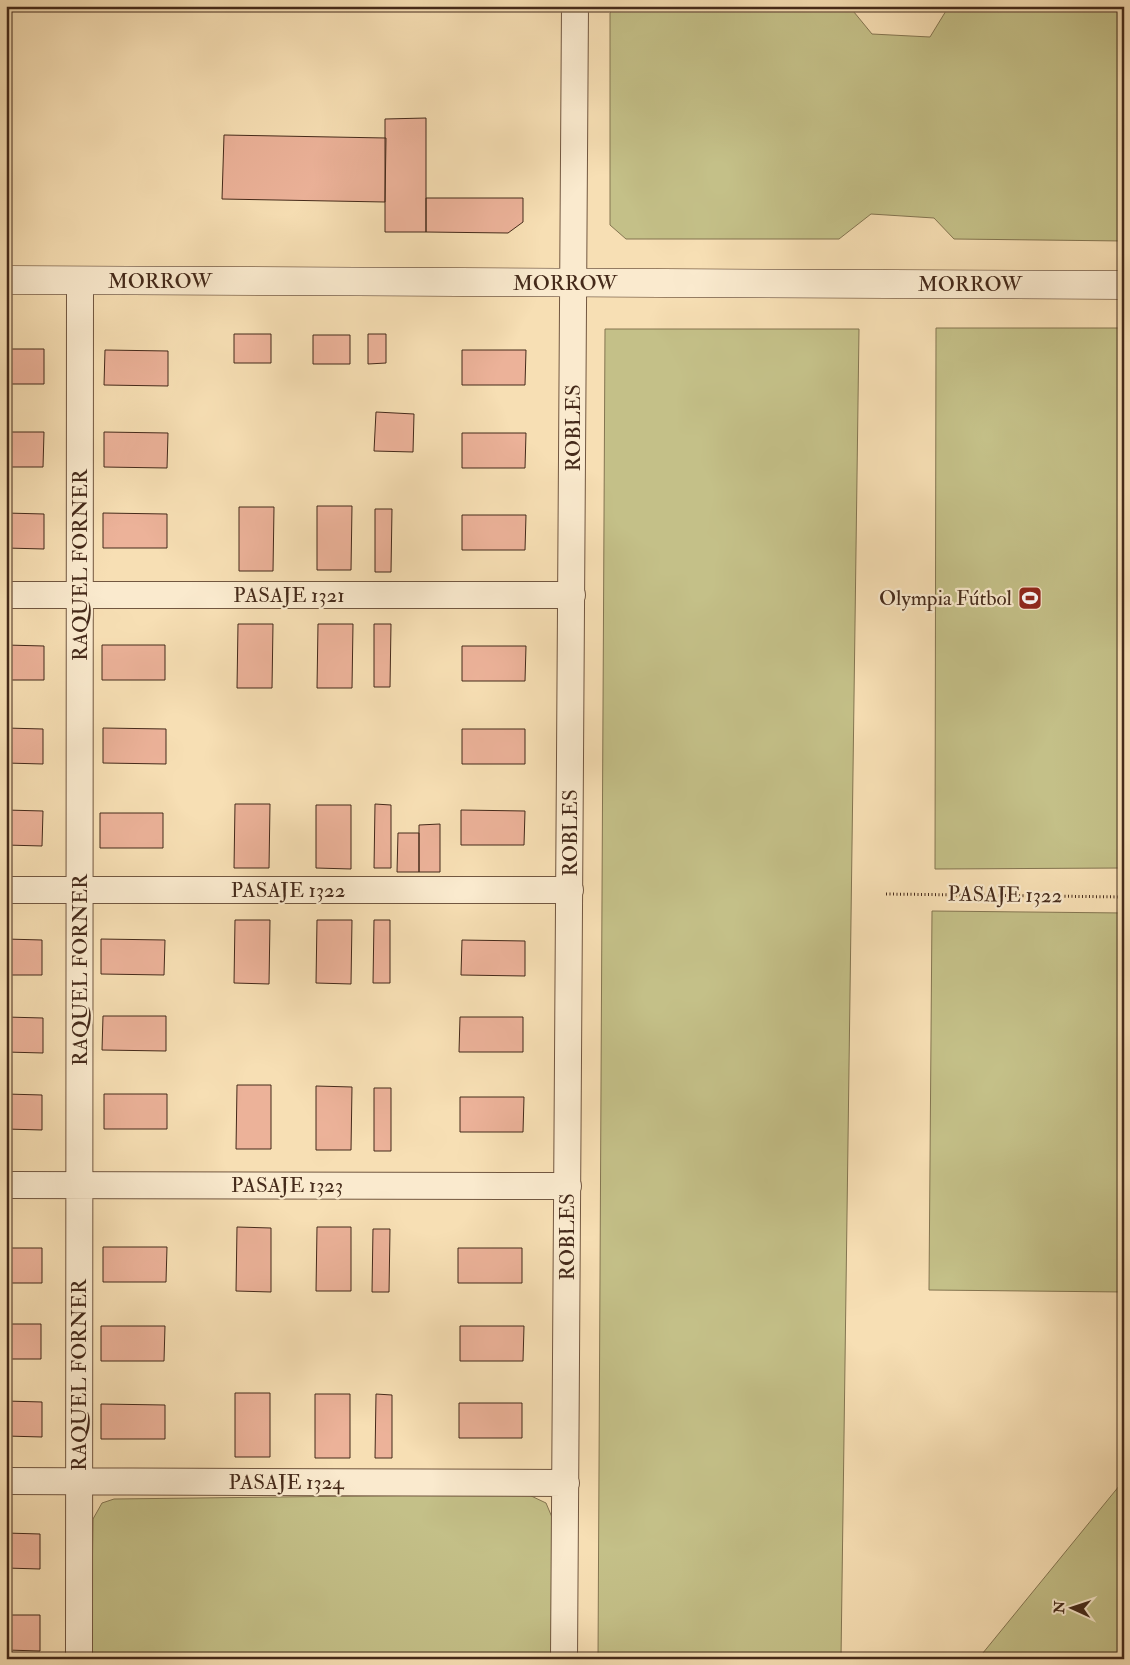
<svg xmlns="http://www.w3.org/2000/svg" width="1130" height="1665" font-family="'IM FELL Double Pica',serif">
<rect width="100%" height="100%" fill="#f7dfb4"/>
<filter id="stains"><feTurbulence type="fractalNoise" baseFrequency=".004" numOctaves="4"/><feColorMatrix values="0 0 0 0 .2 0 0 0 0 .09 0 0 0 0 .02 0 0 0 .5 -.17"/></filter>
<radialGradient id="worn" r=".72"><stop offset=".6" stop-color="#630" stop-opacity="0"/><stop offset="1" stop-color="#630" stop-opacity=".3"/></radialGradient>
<path fill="#c4c088" stroke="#847551" d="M617 6H849L872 34 930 37 949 6H1124V241L954 239 934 218 871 214 839 239H626L610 225V13Z
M936 328H1124V868L935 869Z
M605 329H859L841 1659H598Z
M932 911 1124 913V1292L929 1290Z
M1124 1480V1659H978Z
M527 1494 546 1503 554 1522V1659H91L93 1519 102 1503 114 1499Z"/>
<path fill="#ecb299" stroke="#452a1a" d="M426 118V232H385V119Z
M224 135 386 138 385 202 222 199Z
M426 198H523V222L508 233 426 232Z
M234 334H271V363H234Z
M368 334H386V363L368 364Z
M313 335H350V364H313Z
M6 349H44V384H6Z
M105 350 168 351V386L104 385Z
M462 350H526L525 385H462Z
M376 412 414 414 413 452 374 451Z
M6 432H44L43 467H6Z
M104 432 168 433 167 468 104 467Z
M462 433H526L525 468H462Z
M317 506H352L351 570H317Z
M239 507H274L273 571H239Z
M375 509H392L391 572H375Z
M6 513 44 514V549L6 548Z
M103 513 167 514V548H103Z
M462 515H526L525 550H462Z
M238 624H273L272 688H237Z
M318 624H353L352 688H317Z
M374 624H391L390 687H374Z
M6 645 44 646V680H6Z
M102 645H165V680H102Z
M462 646H526L525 681H462Z
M6 728 43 729V764L6 763Z
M103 728 166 729V764L103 763Z
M462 729H525V764H462Z
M235 804H270L269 868H234Z
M375 804 391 805V868H374Z
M316 805H351V869L316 868Z
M6 810 43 811 42 846 6 845Z
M461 810 525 811 524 845H461Z
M100 813H163V848H100Z
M440 824V872H419V825Z
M398 833H419V872H397Z
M235 920H270L269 984 234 983Z
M317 920H352L351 984 316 983Z
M374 920H390V983H373Z
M6 939 42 940V975H6Z
M101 939 165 940 164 975 101 974Z
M462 940 525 941V976L461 975Z
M103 1016H166V1051L102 1050Z
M6 1017 43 1018V1053L6 1052Z
M460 1017H523V1052H459Z
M237 1085H271V1149H236Z
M316 1086 352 1087 351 1150H316Z
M374 1088H391V1151H374Z
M6 1094 42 1095V1130L6 1129Z
M104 1094H167V1129H104Z
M460 1097H524L523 1132H460Z
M237 1227 271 1228V1292L236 1291Z
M317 1227H351V1291H316Z
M373 1229H390L389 1292H372Z
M103 1247H167L166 1282H103Z
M6 1248H42V1283H6Z
M458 1248H522V1283H458Z
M6 1324H41V1359H6Z
M101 1326H165L164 1361H101Z
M460 1326H524L523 1361H460Z
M235 1393H270V1457H235Z
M315 1394H350V1458H315Z
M376 1394 392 1395V1458H375Z
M6 1401 42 1402V1437L6 1436Z
M459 1403H522V1438H459Z
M101 1404 165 1405V1439H101Z
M6 1533 40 1534V1569L6 1568Z
M6 1615H40V1651L6 1650Z"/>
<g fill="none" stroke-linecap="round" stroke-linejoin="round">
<g stroke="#725740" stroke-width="28">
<path id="street" d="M6 595H572
M6 890H570
M6 1185 568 1186
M6 1481 566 1483
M79 1659 80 281
M564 1659 575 6"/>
</g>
<g stroke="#452a1a" stroke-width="29">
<path id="secondary" d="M6 280 1124 285"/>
</g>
<path stroke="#452a1a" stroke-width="3" stroke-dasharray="1 2.5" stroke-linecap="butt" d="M886 894 1124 897"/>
<use href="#street" stroke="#faeace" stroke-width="26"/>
<use href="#secondary" stroke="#faeace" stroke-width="28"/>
</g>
<defs>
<g id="stadium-square" transform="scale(1.25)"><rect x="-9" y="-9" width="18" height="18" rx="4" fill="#8f2418" stroke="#faeace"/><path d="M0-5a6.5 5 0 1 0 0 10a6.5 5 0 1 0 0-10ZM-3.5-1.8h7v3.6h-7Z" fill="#fff"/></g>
</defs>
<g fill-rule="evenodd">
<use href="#stadium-square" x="1030" y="598"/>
</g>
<g text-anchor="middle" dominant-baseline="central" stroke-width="4.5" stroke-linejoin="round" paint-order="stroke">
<g font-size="21" fill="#452a1a" stroke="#faeace">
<text x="160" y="281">MORROW</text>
<text x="565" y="283">MORROW</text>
<text x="970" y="284">MORROW</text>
<text transform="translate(573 428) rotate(-90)">ROBLES</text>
<text transform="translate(80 565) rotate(-90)">RAQUEL FORNER</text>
<text x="289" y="595">PASAJE 1321</text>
<text transform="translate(570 833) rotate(-90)">ROBLES</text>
<text x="288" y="890">PASAJE 1322</text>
<text transform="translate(1005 895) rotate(1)">PASAJE 1322</text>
<text transform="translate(80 970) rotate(-90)">RAQUEL FORNER</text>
<text x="287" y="1185">PASAJE 1323</text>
<text transform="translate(567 1237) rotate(-90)">ROBLES</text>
<text transform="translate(79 1375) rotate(-90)">RAQUEL FORNER</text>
<text x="286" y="1482">PASAJE 1324</text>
</g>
<g font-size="21" fill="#452a1a" stroke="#faeace" text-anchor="end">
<text x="1012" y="598">Olympia Fútbol</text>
</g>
</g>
<rect width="1130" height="1665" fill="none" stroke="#f7dfb4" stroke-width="25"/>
<rect x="8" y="8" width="1115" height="1650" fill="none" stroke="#452a1a" stroke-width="2.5"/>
<rect x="12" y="12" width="1105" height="1640" fill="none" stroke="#452a1a"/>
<g transform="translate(1072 1608) rotate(273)" stroke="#faeace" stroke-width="4" paint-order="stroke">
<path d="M0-4L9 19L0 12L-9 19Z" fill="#452a1a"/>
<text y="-8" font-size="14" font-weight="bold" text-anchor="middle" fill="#452a1a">N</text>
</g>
<rect width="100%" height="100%" filter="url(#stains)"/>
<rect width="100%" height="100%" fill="url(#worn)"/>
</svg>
